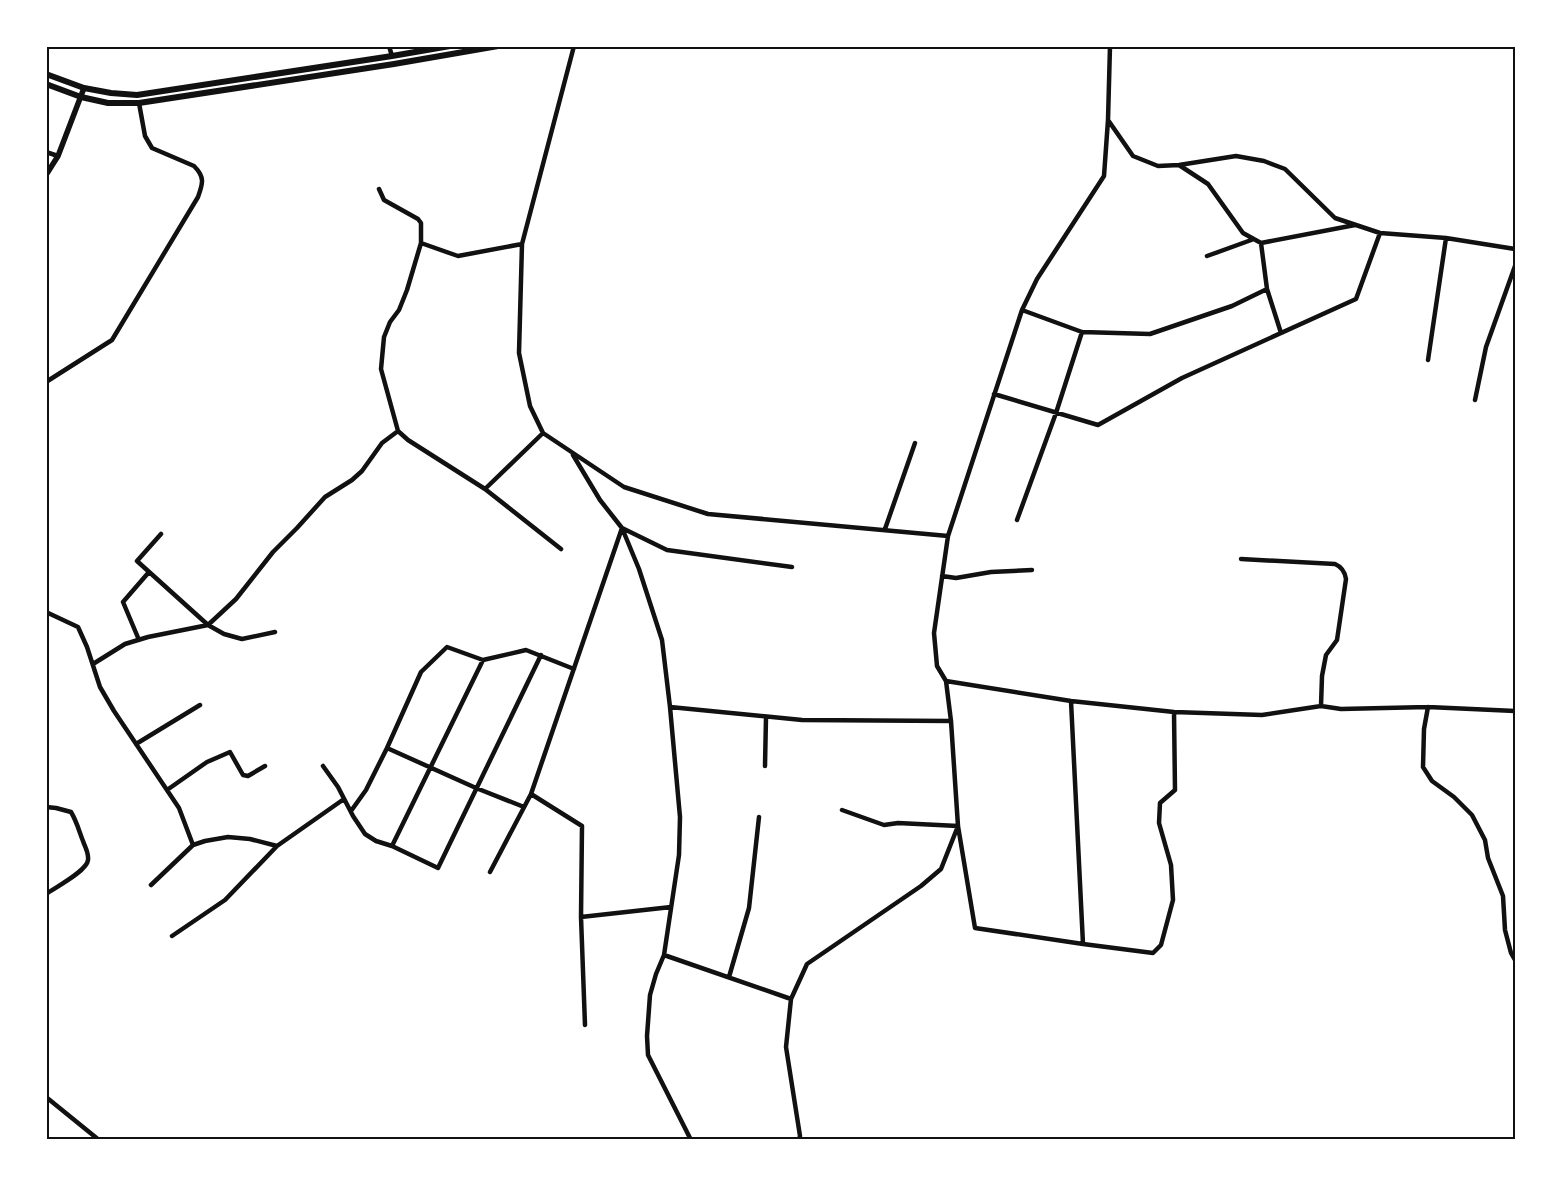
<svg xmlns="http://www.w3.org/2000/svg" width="1561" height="1186" font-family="Cabin,sans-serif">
<rect width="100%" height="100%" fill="#fff"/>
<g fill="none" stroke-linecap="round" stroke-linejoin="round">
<path stroke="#111" stroke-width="4.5" d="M389 46 392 56
M574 46 522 244 519 353 530 406 543 433 624 487 708 514 948 536
M1110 46 1108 120 1104 176 1037 279 1022 310 948 536 934 633 937 666 946 681 1071 701 1174 712 1262 715 1321 706 1341 709 1428 707 1515 711
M1108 120 1133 156 1158 166 1179 165 1236 156 1264 161 1285 169 1335 218 1380 233 1446 238 1515 249
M46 152 58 156
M1179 165 1208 184 1243 233 1261 243 1355 225
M379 189 384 200 418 219 421 223V243
M1261 243 1267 289 1281 333
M522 244 458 256 421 243 407 290 399 310 390 322 384 337 381 369 398 431 408 440 485 489 543 433
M1207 256 1254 239
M1022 310 1082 332 1150 334 1232 306 1267 289
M1428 360 1446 238
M46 382 112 340 198 197C203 183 205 177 194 166L152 148 145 136 139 103
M994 394 1098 425 1182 378 1356 299 1380 233
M1475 400 1486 347 1515 266
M573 455 600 500 622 528 531 794 582 826 581 917
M485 489 561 549
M1017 520 1056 413 1082 332
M885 529 915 443
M161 534 137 561 208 625 236 599 273 552 297 528 325 497 352 480 362 471 382 443 398 431
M1241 559 1335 564C1342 567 1345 572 1346 579L1337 640 1326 655 1322 676 1321 706
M792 567 667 550 622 528 639 569 662 640 670 707 680 817 679 855 664 955 791 999 807 964 921 886 941 869 958 826 898 823 884 825 842 810
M942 576 956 578 991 572 1032 570
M46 612 78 627 87 647 100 687 114 711 179 808 193 845
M139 640 123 602 149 572
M541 655 438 868 392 846 483 660 526 650 574 669
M93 664 125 644 148 637 208 625 224 634 242 639 275 632
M946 681 951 721 958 826 975 928 1083 944 1071 701
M670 707 802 720 951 721
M1428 707 1424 729 1423 767 1432 781 1454 797 1472 815 1485 840 1488 858 1503 896 1505 930 1511 953 1515 960
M136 744 200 705
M387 748 476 788 524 807
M323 766 338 787 353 816 365 834 376 841 392 846
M765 766 766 717
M167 790 207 762 230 752 243 775 248 776 265 766
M46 807 56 808 71 812C77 822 79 831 83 841 85 847 89 853 88 860 87 871 56 887 46 894
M351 811 366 790 387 748 421 672 447 647 483 660
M490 872 531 794
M151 885 193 845 205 841 228 837 250 839 277 846
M172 936 225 900 277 846 344 799
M1083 944 1153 953 1161 945 1173 900 1171 865 1159 823 1160 803 1175 790 1174 712
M664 955 656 974 650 995 647 1036 648 1055 691 1140
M729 977 749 908 759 817
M791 999 786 1047 800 1136 799 1140
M585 1025 581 917 671 907
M46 1097 99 1140"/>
<path stroke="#111" stroke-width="5.5" d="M46 175 58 156 84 88"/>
<path stroke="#111" stroke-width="6" d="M46 74 84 88 111 93 137 95 392 56 450 46
M46 84 81 97 108 103H139L394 64 498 46"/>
</g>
<rect width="1561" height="1186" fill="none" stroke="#ffffff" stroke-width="95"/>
<rect x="48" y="48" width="1466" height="1090" fill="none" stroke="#111" stroke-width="2"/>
</svg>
